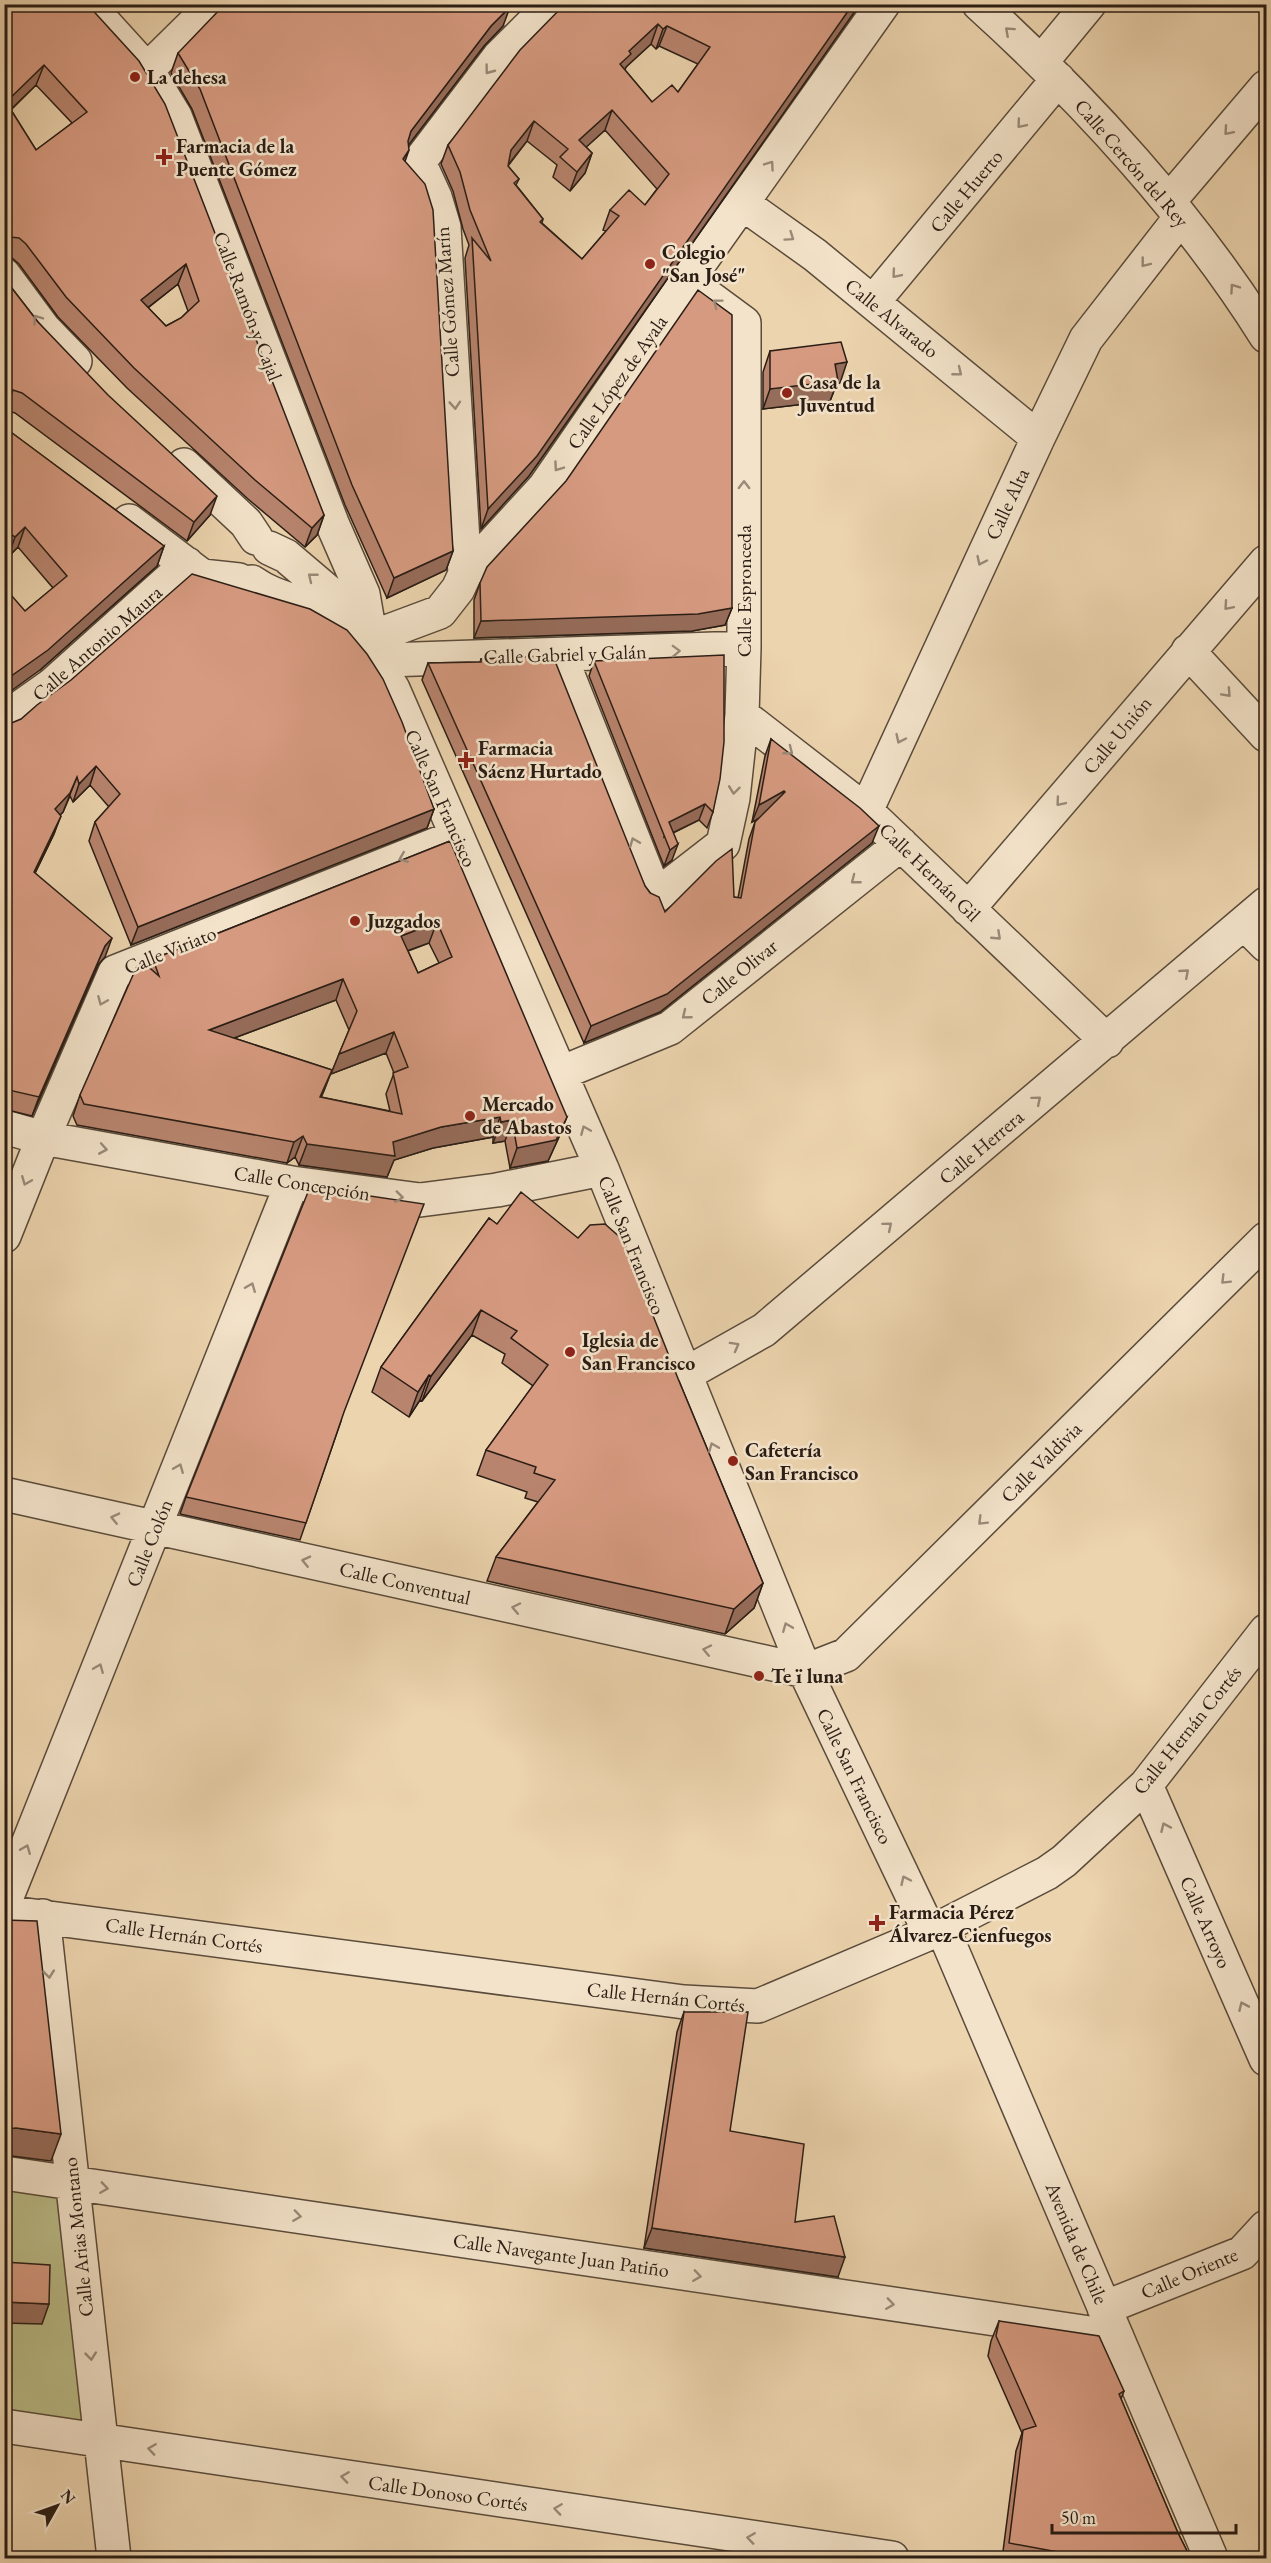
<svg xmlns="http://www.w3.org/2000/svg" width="1271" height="2563" font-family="'EB Garamond',serif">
<rect width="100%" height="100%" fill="#ecd4ae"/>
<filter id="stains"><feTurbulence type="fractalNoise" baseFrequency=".00333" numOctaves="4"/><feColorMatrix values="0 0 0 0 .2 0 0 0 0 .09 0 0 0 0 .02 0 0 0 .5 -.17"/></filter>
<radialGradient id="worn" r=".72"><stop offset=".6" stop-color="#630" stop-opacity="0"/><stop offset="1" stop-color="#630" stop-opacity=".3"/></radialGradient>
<path fill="#babc88" stroke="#726c4e" stroke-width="1.5" d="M4 2173 72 2183 100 2441 5 2426Z"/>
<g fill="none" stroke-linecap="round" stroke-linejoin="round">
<g stroke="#5a4b3b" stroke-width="36">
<path id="minor" d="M87 4 147 70 175 116 332 523 363 594 369 629
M979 4C1084 99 1191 216 1266 336
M1042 61 1089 4
M147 70 214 4
M1169 201 1266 87
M742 203 815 255 1038 438
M4 275 44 329 75 361
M873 302 1058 79
M184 465 246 523 256 538
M129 521 202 576 239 580
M269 548 286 556 359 618
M465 574 544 488 684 285 883 4
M252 582C271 595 283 597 303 604 346 619 371 651 393 689L602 1169 805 1671 930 1933
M373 637 440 612 458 589 465 574 444 227 435 197 419 162 499 57 552 4
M1188 651 1266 735
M560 655 656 896 723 844 733 798 742 715 744 648V323L687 281
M387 660 744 648
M742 715 866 811 1107 1041
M4 719 52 685 187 564
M866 811 1038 438 1086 339 1181 217
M968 909 1266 562
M1244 923 1266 945
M561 1073 670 1028 901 844
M4 1127 43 1138 292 1183 420 1200 497 1190 602 1169
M4 1236 43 1138 115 972 457 836
M684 1375 764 1330 1266 904
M4 1494 805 1671 846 1655 1266 1239
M1146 1785 1266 2059
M4 1904 292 1183
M4 1912 684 2002 758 2006 930 1933 1047 1873 1064 1861 1146 1785 1266 1631
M43 1916 114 2558
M942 1927 1211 2558
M4 2173 1117 2337
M1104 2308 1242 2253 1266 2227
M4 2426 892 2558"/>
</g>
<use href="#minor" stroke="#f3e3ca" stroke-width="33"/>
</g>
<path fill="#b8846e" stroke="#2a1d15" stroke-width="1.5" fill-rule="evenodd" d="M4 4H87L324 515 317 535 305 547 248 499 127 388 58 317 19 264 12 258 4 257ZM36 85 72 123 36 150 11 110ZM178 284 188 311 181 318 166 326 148 308Z
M565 4H860L529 476 481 529 465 258 469 245 463 229 453 191 441 164 448 145ZM651 44 656 49 659 46 698 64 678 92 652 102 625 70 626 67ZM605 130 657 189 645 205 610 210 603 230 606 231 582 259 542 223 543 219 516 185 519 179 508 166 527 141 557 165 553 177 570 191 585 173 592 153 586 147Z
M503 26 484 46 408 145 405 161 453 551 446 570 387 598 345 505 192 109 171 73 178 53Z
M4 278 38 322 210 515 187 541 15 413 4 410Z
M770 351 840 383H837L830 401 763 409V372Z
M4 427 164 546 157 566 40 670 25 611 53 588 18 547 8 557 4 555Z
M480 583 732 608 725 625 692 631 474 638V600Z
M481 659 542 661 645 886 665 912 734 897 738 898 749 839 755 822 758 819 752 822 765 756 771 739 872 843 660 1012 584 1043 422 680 428 663 480 662Z
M594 661 713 812 707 828 699 820 673 833 672 860 664 866 589 676Z
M4 726 434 809 427 828 131 945 89 841 95 822 109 807 90 785 73 802 70 796 63 812 60 815 54 834 35 873 105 957 98 965 32 1116 4 1109Z
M450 841 559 1137 548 1161 510 1168 505 1141 493 1143V1137L433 1148 394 1160 387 1177 299 1165 295 1157 287 1163 77 1125 73 1116 80 1095 150 968 153 959ZM429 943 439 963 418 973 408 951ZM336 1000 349 1030 331 1074 386 1053 394 1073 386 1094 390 1111 321 1097 332 1070 234 1038Z
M489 1218 679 1381 763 1583 754 1608 725 1634 487 1581 496 1557 538 1502 525 1498 527 1492 477 1475 486 1450 533 1386 502 1363 505 1354 472 1335 422 1401 420 1400 409 1417 372 1392 381 1367Z
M341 1421 300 1540 180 1514 186 1497Z
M684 2012 730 2131 795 2222 838 2277 644 2248 677 2032Z
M999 2321 1124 2391 1121 2399 1178 2533 1191 2559H1002L1016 2451 1022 2433 988 2356 991 2341Z"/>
<path fill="#966c5a" stroke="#2a1d15" stroke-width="1.5" d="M853 4H860L529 476 481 529 488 509Z
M510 7 503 26 484 46 404 151 411 131 491 26Z
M658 24 651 44 626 67 623 74 620 64 629 51Z
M667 26 659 46 656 49 663 29Z
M44 65 36 85 4 116 6 102Z
M612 110 605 130 572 160 579 140Z
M534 121 527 141 504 170 511 150Z
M409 150 402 170 403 159Z
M592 153 585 173 570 191 577 172Z
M10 237 4 251V238Z
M186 264 178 284 133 319 141 300Z
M847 362 840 383H837L830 401 763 409 770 389 835 364Z
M13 390 6 409 4 410V391Z
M217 496 210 515 187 541 194 522Z
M324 515 317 535 305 547 312 528Z
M25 527 18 547 8 557 15 537Z
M164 546 157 566 40 670 4 696V681Z
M453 551 446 570 387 598 394 578Z
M732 608 725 625 692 631 474 638 481 621Z
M96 766 90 785 73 802 79 784Z
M77 777 63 812 48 827 55 809Z
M784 791 778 808 752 822 759 805Z
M705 804 699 820 664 837 669 822Z
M434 809 427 828 131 945 138 927Z
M61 816 54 834 27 890 34 872Z
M879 826 872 843 660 1012 584 1043 591 1026Z
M678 844 672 860 664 866 670 850Z
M437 922 429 943 393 956 401 936Z
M112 938 105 957 98 965 32 1116 39 1097 105 946Z
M343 979 336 1000 202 1050 209 1030Z
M394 1032 386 1053 331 1074 339 1054Z
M332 1070 324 1091 312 1118 320 1097Z
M500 1117 493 1137 433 1148 394 1160 387 1177 299 1165 307 1144 393 1142 441 1127Z
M567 1117 559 1137 548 1161 510 1168 517 1148Z
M512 1120 505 1141 493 1143 501 1122Z
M303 1136 295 1157 287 1163 294 1142Z
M481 1310 472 1335 422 1401 431 1376Z
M429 1375 420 1400 409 1417 418 1392Z
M763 1583 754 1608 725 1634 734 1609Z
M16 2128 61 2134 51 2161 4 2155V2131L7 2129Z
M652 2228 845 2257 838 2277 644 2248Z
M4 2302 49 2304 42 2324 4 2323Z"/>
<path fill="#d69a80" stroke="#2a1d15" stroke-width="1.5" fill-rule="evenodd" d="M4 4H87L139 61 165 104 324 515 312 528 255 480 134 368 66 297 26 244 19 238 10 237 4 238ZM44 65 87 112 36 150 6 102ZM186 264 199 301 181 318 166 326 141 300Z
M225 4H509L510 7 491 26 411 131 408 141 409 150 403 159 425 184 433 210 453 551 394 578 352 485 200 89 178 53Z
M565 4H853L537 456 488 509 472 238 491 261 470 210 460 172 448 145 520 50ZM658 24 663 29 667 26 710 47 678 92 672 85 652 102 620 64 631 54 629 51ZM612 110 669 174 645 205 629 190 610 210 619 216 582 259 540 222 543 219 514 183 519 179 508 166 511 150 534 121 568 149 560 157 577 172 592 153 579 140Z
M4 278 38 322 108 395 217 496 194 522 22 393 13 390 4 391Z
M698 290 732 315V608L698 614 481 621 480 583 487 567 566 481Z
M841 342 847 362 835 364 838 381 770 389V351Z
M4 427 164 546 48 650 4 681V587L25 611 67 576 25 527 15 537 4 530Z
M192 574 310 609 347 630 367 654 383 679 402 722 434 809 138 927 95 822 120 794 96 766 79 784 77 777 70 793 55 809 61 816 34 872 112 938 105 946 39 1097 4 1089V726L21 719 37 705 71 680Z
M724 655V742L720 779 713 812 705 804 669 822 678 844 670 850 594 661Z
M542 656V661H555L645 886 650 893 659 897 665 912 716 861 732 849 734 897 741 898 755 822 785 792 784 791 759 805 771 739 860 808 879 826 667 994 591 1026 428 663 481 662V659Z
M450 841 567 1117 556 1140 517 1148 512 1120 501 1122 500 1117 441 1127 393 1142 395 1156 307 1144 303 1136 294 1142 84 1104 80 1095 137 966 144 963 159 976 153 959ZM437 922 452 957 418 973 401 936ZM343 979 357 1011 339 1054 394 1032 408 1067 393 1073 402 1114 320 1097 332 1070 209 1030Z
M310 1187 424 1204 344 1412 306 1523 186 1497Z
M521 1192 578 1238 590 1225 605 1224 623 1240 679 1381 763 1583 734 1609 496 1557 555 1480 534 1473 536 1467 486 1450 548 1365 511 1338 517 1331 481 1310 431 1376 429 1375 418 1392 381 1367 489 1218 497 1224Z
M4 1920 37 1921 61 2134 16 2128 7 2129 4 2131Z
M684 2012H748L730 2131 804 2144 795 2222 834 2216 845 2257 652 2228Z
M4 2262 50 2265 49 2304 4 2302Z
M999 2321 1099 2336 1124 2391 1119 2394 1178 2533 1191 2559H1096L1009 2543 1023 2430 1036 2426 996 2336Z"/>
<defs><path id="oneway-chevron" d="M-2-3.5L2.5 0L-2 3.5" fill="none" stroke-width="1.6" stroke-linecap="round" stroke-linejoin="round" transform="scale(1.5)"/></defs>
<g stroke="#998a79">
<use href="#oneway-chevron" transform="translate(1009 31) rotate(-138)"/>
<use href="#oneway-chevron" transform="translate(489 70) rotate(127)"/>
<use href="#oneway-chevron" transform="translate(1021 124) rotate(130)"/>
<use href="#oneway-chevron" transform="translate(1228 131) rotate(131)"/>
<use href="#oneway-chevron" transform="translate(770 165) rotate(-55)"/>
<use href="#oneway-chevron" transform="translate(790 237) rotate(35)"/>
<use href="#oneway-chevron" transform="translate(1145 263) rotate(128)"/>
<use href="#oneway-chevron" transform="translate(896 274) rotate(130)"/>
<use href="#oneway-chevron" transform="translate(1234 288) rotate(-125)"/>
<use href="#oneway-chevron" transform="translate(717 303) rotate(-143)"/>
<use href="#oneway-chevron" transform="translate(37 319) rotate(-126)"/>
<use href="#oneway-chevron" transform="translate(958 372) rotate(39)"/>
<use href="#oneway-chevron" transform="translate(455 405) rotate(86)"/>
<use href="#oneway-chevron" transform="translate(558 467) rotate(125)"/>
<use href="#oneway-chevron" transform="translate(744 485) rotate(-90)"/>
<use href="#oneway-chevron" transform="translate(981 561) rotate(115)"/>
<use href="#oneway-chevron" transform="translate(312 577) rotate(-141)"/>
<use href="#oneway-chevron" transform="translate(1228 606) rotate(131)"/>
<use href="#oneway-chevron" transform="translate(676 651) rotate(-2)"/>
<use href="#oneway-chevron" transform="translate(1227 693) rotate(47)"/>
<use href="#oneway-chevron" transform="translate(900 739) rotate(115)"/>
<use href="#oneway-chevron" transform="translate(789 751) rotate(38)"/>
<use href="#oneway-chevron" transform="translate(734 790) rotate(97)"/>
<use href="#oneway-chevron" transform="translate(1060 802) rotate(130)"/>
<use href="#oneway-chevron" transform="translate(634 842) rotate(-112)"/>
<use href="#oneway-chevron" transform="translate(403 858) rotate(158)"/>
<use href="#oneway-chevron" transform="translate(855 880) rotate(142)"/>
<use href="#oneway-chevron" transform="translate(997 936) rotate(43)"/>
<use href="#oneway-chevron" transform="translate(1185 973) rotate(-41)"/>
<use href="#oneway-chevron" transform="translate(102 1001) rotate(113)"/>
<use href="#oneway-chevron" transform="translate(686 1015) rotate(141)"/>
<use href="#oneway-chevron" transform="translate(1037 1100) rotate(-40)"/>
<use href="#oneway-chevron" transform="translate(585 1130) rotate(-113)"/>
<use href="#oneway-chevron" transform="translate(103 1149) rotate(10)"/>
<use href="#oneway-chevron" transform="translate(26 1181) rotate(112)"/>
<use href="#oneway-chevron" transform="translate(399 1197) rotate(7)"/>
<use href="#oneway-chevron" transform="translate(888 1226) rotate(-40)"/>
<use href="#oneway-chevron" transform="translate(1225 1280) rotate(135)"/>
<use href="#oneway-chevron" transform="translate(251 1287) rotate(-68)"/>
<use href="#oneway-chevron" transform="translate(735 1346) rotate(-29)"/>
<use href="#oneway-chevron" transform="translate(713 1447) rotate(-112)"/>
<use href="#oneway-chevron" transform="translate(179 1468) rotate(-68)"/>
<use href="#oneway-chevron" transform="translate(115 1518) rotate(-167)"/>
<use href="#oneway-chevron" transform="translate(982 1521) rotate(135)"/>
<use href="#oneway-chevron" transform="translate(306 1561) rotate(-167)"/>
<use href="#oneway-chevron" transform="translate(516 1608) rotate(-168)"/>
<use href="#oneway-chevron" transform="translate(787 1627) rotate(-112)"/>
<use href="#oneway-chevron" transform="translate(707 1650) rotate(-168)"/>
<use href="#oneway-chevron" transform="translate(99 1668) rotate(-68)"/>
<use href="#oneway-chevron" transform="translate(1165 1827) rotate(-114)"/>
<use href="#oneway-chevron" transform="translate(26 1849) rotate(-68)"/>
<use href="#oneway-chevron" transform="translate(905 1880) rotate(-115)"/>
<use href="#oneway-chevron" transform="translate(49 1974) rotate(84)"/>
<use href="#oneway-chevron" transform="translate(1243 2006) rotate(-114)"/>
<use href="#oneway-chevron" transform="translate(104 2188) rotate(8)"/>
<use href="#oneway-chevron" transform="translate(297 2216) rotate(8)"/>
<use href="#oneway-chevron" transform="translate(697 2276) rotate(8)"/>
<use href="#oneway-chevron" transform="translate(890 2304) rotate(8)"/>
<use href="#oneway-chevron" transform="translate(91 2356) rotate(84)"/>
<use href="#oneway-chevron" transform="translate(152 2449) rotate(-172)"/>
<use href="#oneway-chevron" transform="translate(345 2477) rotate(-172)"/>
<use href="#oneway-chevron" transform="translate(558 2509) rotate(-172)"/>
<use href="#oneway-chevron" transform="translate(751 2538) rotate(-172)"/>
</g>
<g fill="#8f2418" stroke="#f3e3ca" stroke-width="2">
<circle cx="135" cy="77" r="6"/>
<path d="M161 148h6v6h6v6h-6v6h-6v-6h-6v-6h6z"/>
<circle cx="650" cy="264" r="6"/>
<circle cx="787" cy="393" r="6"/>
<path d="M463 751h6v6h6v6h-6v6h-6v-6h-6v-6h6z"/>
<circle cx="355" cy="921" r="6"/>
<circle cx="470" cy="1116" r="6"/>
<circle cx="570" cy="1352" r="6"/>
<circle cx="733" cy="1461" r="6"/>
<circle cx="759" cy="1676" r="6"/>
<path d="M874 1914h6v6h6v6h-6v6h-6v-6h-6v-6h6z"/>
</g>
<g text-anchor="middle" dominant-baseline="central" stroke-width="5" stroke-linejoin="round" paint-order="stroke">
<g font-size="20" font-weight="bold" fill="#2a1d15" stroke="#f3e3ca" text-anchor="start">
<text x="147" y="77">La dehesa</text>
<text x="176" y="146">Farmacia de la<tspan x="176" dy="23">Puente Gómez</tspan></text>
<text x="662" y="252">Colegio<tspan x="662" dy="23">"San José"</tspan></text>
<text x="799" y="382">Casa de la<tspan x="799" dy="23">Juventud</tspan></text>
<text x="478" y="748">Farmacia<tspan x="478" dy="23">Sáenz Hurtado</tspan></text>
<text x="367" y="921">Juzgados</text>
<text x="482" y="1104">Mercado<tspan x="482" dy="23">de Abastos</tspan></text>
<text x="582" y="1340">Iglesia de<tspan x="582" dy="23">San Francisco</tspan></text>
<text x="745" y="1450">Cafetería<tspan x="745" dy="23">San Francisco</tspan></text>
<text x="771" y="1676">Te ï luna</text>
<text x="889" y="1912">Farmacia Pérez<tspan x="889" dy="23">Álvarez-Cienfuegos</tspan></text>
</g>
<g font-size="20" fill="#2a1d15" stroke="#f3e3ca">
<text transform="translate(1132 163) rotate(49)">Calle Cercón del Rey</text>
<text transform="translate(966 191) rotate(-50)">Calle Huerto</text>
<text transform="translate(447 302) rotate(-94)">Calle Gómez Marín</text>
<text transform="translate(248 306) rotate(69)">Calle Ramón y Cajal</text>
<text transform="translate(892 318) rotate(39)">Calle Alvarado</text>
<text transform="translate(617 382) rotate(-55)">Calle López de Ayala</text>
<text transform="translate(1007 504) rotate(-65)">Calle Alta</text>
<text transform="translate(744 591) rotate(-90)">Calle Espronceda</text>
<text transform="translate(97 643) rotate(-41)">Calle Antonio Maura</text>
<text transform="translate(565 654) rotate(-2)">Calle Gabriel y Galán</text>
<text transform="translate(1117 735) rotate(-50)">Calle Unión</text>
<text transform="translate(441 798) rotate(66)">Calle San Francisco</text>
<text transform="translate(930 872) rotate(44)">Calle Hernán Gil</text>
<text transform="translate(170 950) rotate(-22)">Calle Viriato</text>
<text transform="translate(739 972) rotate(-39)">Calle Olivar</text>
<text transform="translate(981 1147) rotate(-40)">Calle Herrera</text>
<text transform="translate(302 1183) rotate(9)">Calle Concepción</text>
<text transform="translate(632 1245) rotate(68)">Calle San Francisco</text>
<text transform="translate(1041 1462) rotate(-45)">Calle Valdivia</text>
<text transform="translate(149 1543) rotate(-68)">Calle Colón</text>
<text transform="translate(405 1583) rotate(13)">Calle Conventual</text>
<text transform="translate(1187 1730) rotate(-51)">Calle Hernán Cortés</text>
<text transform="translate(855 1776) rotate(64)">Calle San Francisco</text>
<text transform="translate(1206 1922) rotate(66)">Calle Arroyo</text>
<text transform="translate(184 1935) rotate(8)">Calle Hernán Cortés</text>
<text transform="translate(666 1997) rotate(6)">Calle Hernán Cortés</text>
<text transform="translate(78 2237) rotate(-96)">Calle Arias Montano</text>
<text transform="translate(1077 2243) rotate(67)">Avenida de Chile</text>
<text transform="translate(561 2255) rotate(8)">Calle Navegante Juan Patiño</text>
<text transform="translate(1189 2273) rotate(-23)">Calle Oriente</text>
<text transform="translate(448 2493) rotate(8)">Calle Donoso Cortés</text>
</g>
</g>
<rect width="1271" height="2563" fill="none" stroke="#ecd4ae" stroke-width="24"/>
<rect x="6" y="6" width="1259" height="2551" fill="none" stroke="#2a1d15" stroke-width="3"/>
<rect x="12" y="12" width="1247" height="2539" fill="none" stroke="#2a1d15" stroke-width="1.5"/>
<g transform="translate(57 2506) rotate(50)" stroke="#f3e3ca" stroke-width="4.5" paint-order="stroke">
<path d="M0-4.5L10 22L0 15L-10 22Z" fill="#2a1d15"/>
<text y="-9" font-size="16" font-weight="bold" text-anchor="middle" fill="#2a1d15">N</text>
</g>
<path d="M1052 2524v9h184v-9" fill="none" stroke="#2a1d15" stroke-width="3"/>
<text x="1061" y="2524" font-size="18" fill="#2a1d15" stroke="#f3e3ca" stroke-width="4.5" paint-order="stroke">50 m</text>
<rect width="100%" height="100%" filter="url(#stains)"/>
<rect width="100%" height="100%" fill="url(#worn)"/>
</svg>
